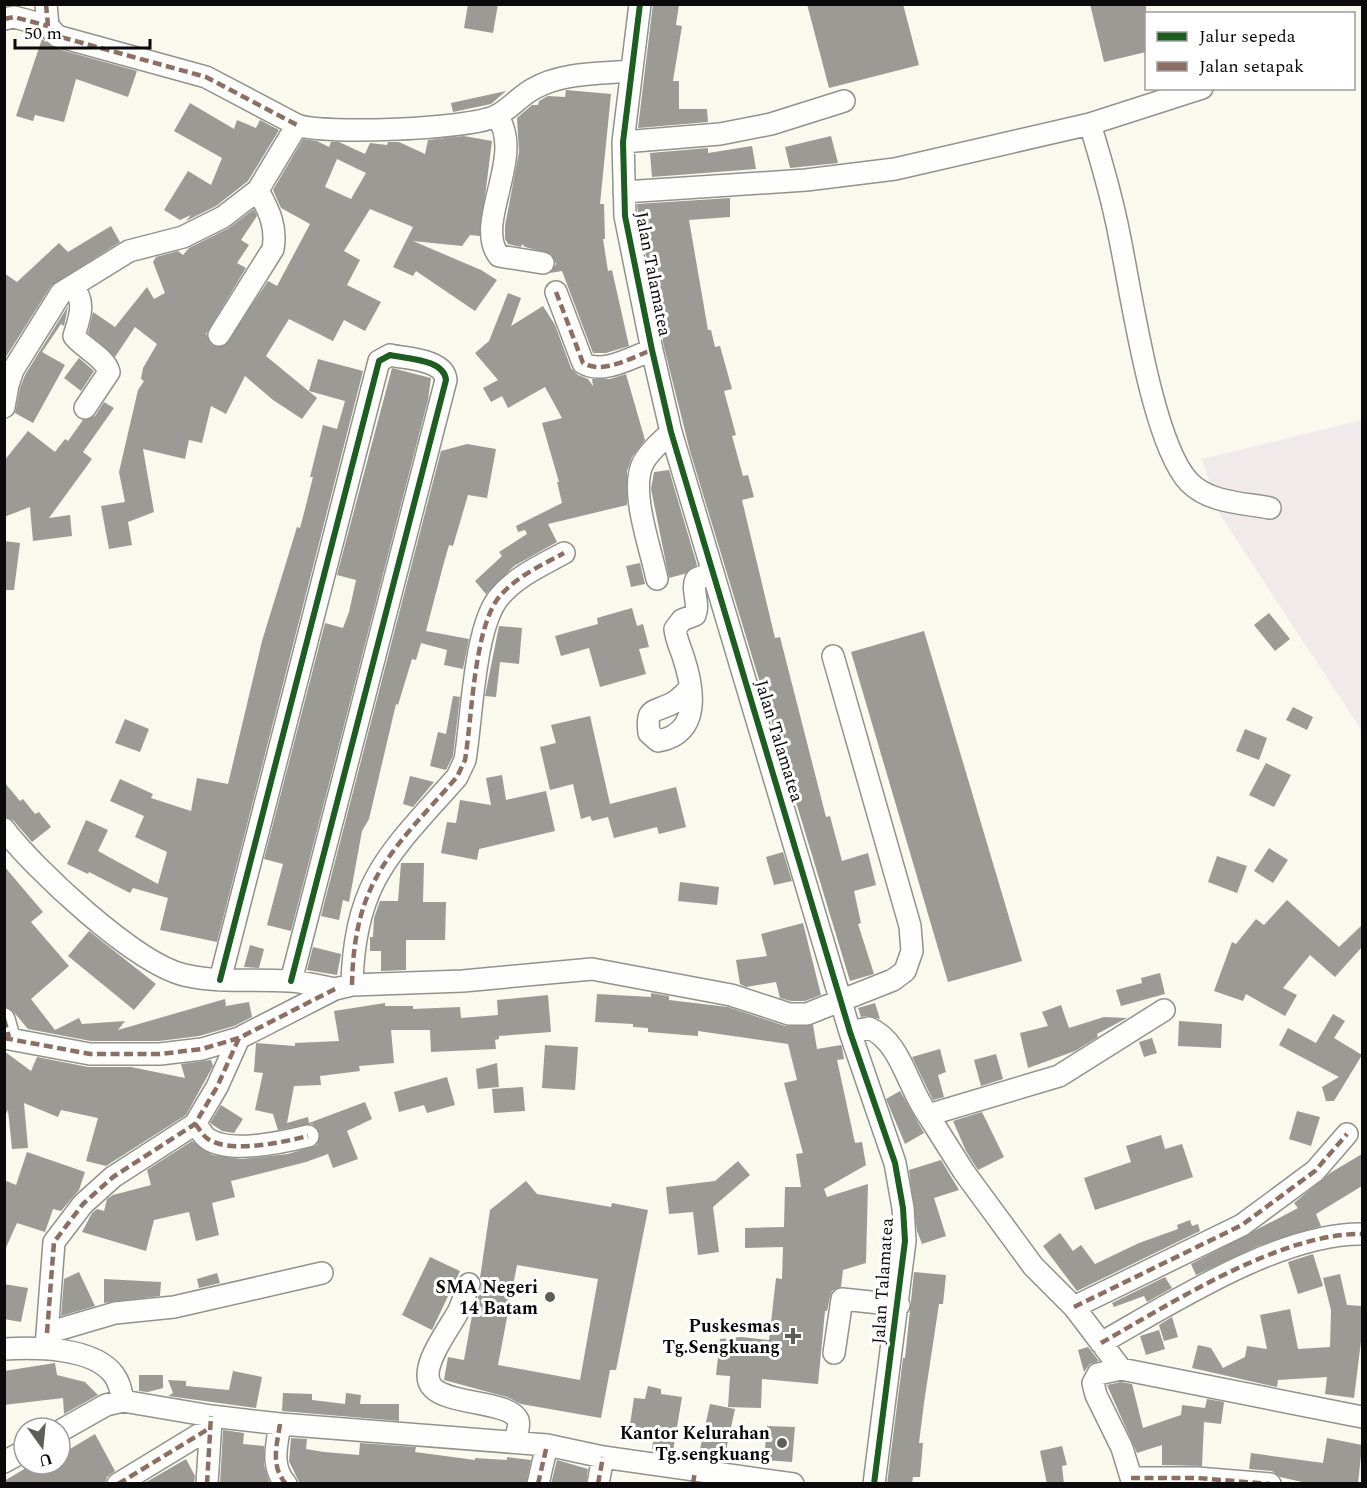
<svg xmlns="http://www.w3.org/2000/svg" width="1367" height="1488" font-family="Spectral,serif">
<rect width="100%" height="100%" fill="#f9f9ed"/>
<path fill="#f1eaeb" d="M1362 420V731L1220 515 1202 459Z"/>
<path fill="#9c9a94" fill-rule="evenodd" d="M468 4H498L493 33 464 28Z
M653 4H679L676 25 682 26 673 81H679V109H707L708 122 638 128Z
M807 4H903L919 65 829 88Z
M1090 4H1146V52L1104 62Z
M42 39 54 48 137 71 128 97 76 79 64 122 35 115 33 121 16 116Z
M566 90 611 94 600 204H604L605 239H603L608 271 612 270 629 346 606 353H593L562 271 550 273 556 264 551 254 525 247 522 244 521 247 508 244 505 239V226L519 152 517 118 532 105H538L539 101 548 96 565 97Z
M506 91 491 104 453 112 451 103Z
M190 103 234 129 237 120 256 128 260 120 279 130 248 181 216 206 186 221 191 215 180 220 164 210 188 171 211 185 222 158 174 131Z
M464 136 492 141 480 236 470 235 462 246 413 241 481 270 497 280 475 311 416 271 413 276 393 267 413 227 370 209 344 251 360 260 347 285 381 302 365 331 344 320 333 341 289 319 266 356 317 398 302 419 273 400 245 376 226 414 211 406 202 443 189 440 185 459 143 449 154 512 128 522 132 545 109 549 101 506 125 502 119 472 138 390 144 381 141 379 143 368 157 344 135 327 115 357 88 333 93 312 115 327 147 287 154 299 165 293 153 262 156 257 178 251 183 255 189 248 229 228 254 209 257 216 241 240 249 245 237 263 246 268 206 334 212 345 224 346 268 281 277 286 310 224 281 208 273 190 303 139 317 141 329 147 331 142H339L365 154 370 143 387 145 388 142H399L425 154 428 140ZM337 159 366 173 351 199 325 187Z
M831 136 838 163 790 168 785 147Z
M752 146 756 169 652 177 650 153 708 148V153Z
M730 198V217L689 220 708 330H711L715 347 720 346 732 389 724 391 736 435 732 436 743 476 748 475 754 497 742 500 775 638 780 637 826 817 830 816 842 861 868 853 876 885 854 891 861 923 858 924 874 974 850 981 690 451 664 347 638 215 637 204Z
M111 226 120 242 51 286 4 360V273L17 282 59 243 68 252Z
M508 293 521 298 511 326 543 306 555 325 571 368 578 375 588 379 593 386 592 379H610L626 374 645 440 632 457 627 471V505L548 524 557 542 514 566 486 594 475 581 502 556 499 552 527 534 525 530 518 532 516 526 562 503 557 482H559L542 423 562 418 545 387 508 408 502 396 491 402 483 388 498 380 475 353 489 341Z
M68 306 64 326 61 324 42 352 65 365 33 423 15 413 20 388 25 375Z
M79 358 94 371 81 391 64 378Z
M318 359 363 371 217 942 160 930 168 898 133 888 130 893 89 872 88 874 67 864 86 820 108 830 98 851 158 884 167 852 135 837 144 816 110 801 120 779 153 794 151 798 191 811 197 778 228 784 262 641 297 527 300 528 305 509 313 477H310L323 425 337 429 345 401 309 391Z
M392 368 431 378 428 400 291 931 267 925 283 864 264 859 325 623 343 628 349 612 356 580 337 575Z
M104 402 114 408 83 452 92 459 49 518 70 515 72 536 33 541 30 507 4 517V461L28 431 55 452 65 439 68 441 83 420 95 416Z
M467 444 496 449 487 498 468 495 453 546 449 545 443 566 426 631 469 639 463 669 444 665 447 650 421 643 416 660 412 659 398 705 396 704 369 819 362 831 349 902 343 900 339 920 321 916 441 451Z
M669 470 697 565 684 574 669 578 651 489 654 472Z
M4 541 20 543 14 590H4Z
M640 563 645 584 631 587 626 566Z
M632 608 637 626 643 624 649 647 639 649 646 674 600 687 589 648 561 656 555 636 598 624 597 618Z
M1269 613 1290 639 1275 651 1254 625Z
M499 626 522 628 519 664 500 662 496 697 485 696Z
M924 631 1022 961 948 982 851 652Z
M453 696 460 697 453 756 446 770 430 766 438 732 446 734Z
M1293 707 1313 717 1307 730 1286 720Z
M590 716 610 804 676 787 686 827 659 834 657 827 614 838 608 817 592 821 590 816 581 819 573 784 550 790 540 747 556 743 551 725Z
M125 719 149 729 140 752 115 743Z
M1245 729 1267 738 1259 760 1236 751Z
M1266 763 1291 775 1274 807 1249 795Z
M502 775 506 800 546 791 555 831 479 849 477 860 441 853 447 822 456 823 460 800 491 805 486 778Z
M410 776 434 782 413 807 403 804Z
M4 782 20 801 23 799 35 814 39 812 51 827 32 842 13 820 4 817Z
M1269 848 1288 860 1273 883 1254 871Z
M783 852 792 881 774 885 766 857Z
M1217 856 1247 866 1237 893 1208 882Z
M401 863H424L423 902H446L445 940H406V970L381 971V951H370V937H373L374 918 380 901H398Z
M4 866 43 912 31 922 69 966 31 999 55 1030 79 1018 82 1024 125 1021 118 1030 225 999 226 1006 249 1002 252 1017 234 1026 199 1036 159 1041H91L28 1029 12 1010 4 1007Z
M680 882 719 887 717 905 678 901Z
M1287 900 1339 947 1362 925V947L1335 977 1310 955 1283 988 1297 995 1285 1016 1246 994 1243 1001 1214 991 1232 942 1236 944 1256 919 1264 925Z
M803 923 821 995 805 1001H791L780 998 776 982 746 987 740 984 736 960 767 956 761 934Z
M89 931 156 984 134 1010 68 956Z
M250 945 264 949 259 968 244 967Z
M313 947 341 954 337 975 307 970Z
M1160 973 1165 994 1121 1006 1116 990 1142 983 1141 978Z
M651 993 669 996V1000L728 1007 785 1026 813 1025 817 1049 841 1045 842 1047 844 1059 837 1060 855 1143 862 1142 866 1165 824 1189 827 1197 868 1184 866 1263 843 1270 841 1287 832 1291 830 1297 827 1311H825L818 1384 762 1379 761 1408 728 1407 730 1376 716 1375 720 1339 741 1337 769 1340 776 1278 782 1279 783 1247 745 1248V1228L784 1227 785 1187H801L796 1154 803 1153 784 1083 797 1080 788 1044 698 1031V1036L648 1032V1028L633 1027V1024L595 1022 597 994 651 997Z
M548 995 551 1032 499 1036V1039L495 1040 496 1049 431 1052 430 1030H391L394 1063 359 1066 360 1071 320 1076 321 1085 294 1086 287 1123 308 1117 309 1123 365 1102 372 1119 347 1131 358 1159 333 1168 328 1154 306 1162 231 1181 235 1197 212 1203 219 1235 196 1241 189 1212 154 1220 146 1251 82 1232 92 1213 97 1209 104 1211 107 1199 113 1195 151 1185 147 1170 192 1141 212 1155 242 1159 288 1154 317 1145 320 1134 312 1124 278 1130 273 1114 255 1110 263 1073 254 1072 256 1043 295 1046V1043L339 1041 334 1011 385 1003V1006H413V1009L460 1007 461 1018 498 1015 497 1000Z
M875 1003 880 1019 867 1016 861 1017 858 1008Z
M1061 1005 1069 1028 1104 1017 1127 1018 1097 1034 1098 1037 1075 1051 1028 1068 1020 1033 1048 1026 1042 1012Z
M1333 1014 1345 1021 1334 1038 1362 1055 1334 1101H1326L1322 1087 1339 1077 1279 1045 1288 1028 1316 1043Z
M1179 1021 1222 1024 1221 1048 1178 1046Z
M1152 1038 1157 1053 1144 1057 1139 1042Z
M545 1045 578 1047 575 1090 542 1088Z
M940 1049 946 1072 938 1075 944 1097 933 1100 912 1057Z
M4 1051 31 1071 37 1057 88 1067H131L185 1078 181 1064 211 1060 213 1066 186 1115 106 1166 86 1161 98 1118 61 1110 58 1117 24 1103 28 1148 12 1149 8 1110 4 1117Z
M996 1054 1003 1079 981 1086 974 1060Z
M497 1063 499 1087 478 1089 476 1069Z
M447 1077 455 1105 427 1113 424 1105 399 1112 394 1092Z
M523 1087 525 1111 494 1113 492 1089Z
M900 1091 924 1133 905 1144 886 1099Z
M221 1105 243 1119 234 1133 222 1131 210 1123Z
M1297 1111 1320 1117 1311 1146 1289 1139Z
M982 1112 1004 1157 978 1170 966 1151 953 1121Z
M1161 1135 1165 1149 1182 1144 1193 1177 1095 1210 1084 1178 1131 1162 1126 1146Z
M27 1152 85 1172 79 1190 61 1211 53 1209 45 1232 17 1223 4 1252V1180L16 1185Z
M1362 1154V1186L1316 1214 1321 1226 1258 1246 1196 1275 1191 1264 1298 1208 1294 1203 1330 1173Z
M941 1160 959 1190 934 1198 946 1236 922 1244 917 1231 909 1170Z
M738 1161 750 1175 713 1207 719 1252 698 1255 693 1212 669 1214 666 1187 715 1181Z
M526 1181 537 1194 611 1207 612 1203 648 1210 616 1370H610L601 1418 521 1404 507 1397 444 1380 448 1357 464 1360 473 1310 481 1288 480 1278 490 1210ZM517 1265 598 1279 580 1380 498 1365Z
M1190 1220 1192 1226 1198 1224 1200 1231 1077 1291 1043 1246 1060 1233 1073 1251 1081 1245 1095 1264 1139 1243 1178 1229 1177 1225Z
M1313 1254 1323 1286 1298 1294 1288 1262Z
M430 1257 460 1271 432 1330 402 1315Z
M79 1272 95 1306 61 1316 64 1279Z
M914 1272 946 1275 943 1304H939L924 1403 919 1443H923L920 1477H913L912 1484H887L903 1358H905Z
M217 1273 220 1283 199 1288 197 1279Z
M1340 1274 1347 1305 1362 1306V1333L1354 1398 1325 1394 1327 1377 1278 1380 1277 1387 1192 1368 1198 1345 1211 1348 1223 1368 1245 1357 1247 1346 1267 1349 1260 1315 1290 1309 1298 1349 1330 1347 1331 1310 1323 1278Z
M1165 1277 1172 1288 1147 1302 1144 1296 1114 1307 1112 1303Z
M104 1279 161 1282 160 1296 104 1303Z
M4 1284 28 1288 21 1322 4 1319Z
M1172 1317 1178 1337 1164 1341 1159 1325Z
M1159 1330 1165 1349 1146 1355 1140 1336Z
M1088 1347 1099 1361 1090 1364 1084 1372 1078 1350Z
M55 1363 57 1375 85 1382 98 1395 64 1414 63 1398 4 1405V1371Z
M233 1371 262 1377 256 1408 168 1396 173 1393 168 1380 186 1381V1386L229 1390Z
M139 1375H163V1388L148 1392 139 1391Z
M1121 1382 1132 1384 1143 1428 1181 1415 1182 1405 1205 1408 1207 1399 1224 1402 1221 1424 1204 1422 1202 1466 1162 1465V1445L1137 1453 1107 1385Z
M648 1386 661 1389V1394L682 1397 673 1451 652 1449 654 1435 629 1431 634 1398 645 1399Z
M283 1393 312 1394V1400L345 1404 346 1393 361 1395 360 1404H399V1421L282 1411Z
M710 1404 735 1409 725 1455 700 1449Z
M767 1426 795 1427 792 1462 764 1460Z
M223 1430 244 1433 243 1444 264 1446V1465L270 1484H220Z
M95 1434 115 1471 107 1477 105 1484H4V1481L33 1464H60V1455Z
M291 1438 307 1439 306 1449 324 1452 359 1455 360 1443 416 1447 415 1452 475 1460V1458L507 1460V1457L531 1460 526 1484 299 1482 289 1461Z
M1327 1438 1362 1445 1358 1484H1311L1280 1477 1272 1471 1249 1469 1251 1453 1323 1463Z
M1062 1446 1067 1465 1062 1466 1064 1484H1047L1040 1451Z
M186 1459 195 1476 194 1484H143Z
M557 1460 588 1469 586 1484H551Z"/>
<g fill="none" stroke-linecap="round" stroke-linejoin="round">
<g stroke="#92928c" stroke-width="24">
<path id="minor" d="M46 4 48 26 57 36 206 77 297 125
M640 4 623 142 625 216 652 350 671 432 850 1032 895 1163 903 1208 905 1241 874 1484
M4 19 14 17 48 26
M497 116C526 156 473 223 499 256L543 263
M1090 124 1202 88
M623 142 720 134 771 124 844 101
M624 192 806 180 895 169 1090 124C1101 160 1112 197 1119 234 1131 291 1152 443 1189 482 1209 503 1244 503 1270 508
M72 287C87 301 79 319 74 336 83 348 105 357 109 372L85 408
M556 292 583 363C603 375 632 357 652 350
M219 335 273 249C277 226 269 211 258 190
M4 407 8 385 13 370 61 293 129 251 183 237 223 217 258 190 297 125C324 135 470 129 496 116 510 109 520 96 533 89 562 72 599 74 631 71
M657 579C651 549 629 491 643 463 649 451 662 441 671 432
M690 688C684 694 679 700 671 704 652 713 646 708 649 733L658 741C701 734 694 689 683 656 680 647 676 639 675 629L682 620 695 615C700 603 691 591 696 579L713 572
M4 829C35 870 135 963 184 975 219 983 254 979 289 981 305 982 320 986 335 989
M220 980 379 361 390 355C407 359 444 359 446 380L291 981
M352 985C354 880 392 851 457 777L465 760C472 719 474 625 500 596 517 576 542 565 564 553
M4 1019 9 1037
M850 1032 869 1028C901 1041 908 1089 928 1115
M4 1038 90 1054H160L202 1049 239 1038 335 989 352 985 463 981 592 969 731 995 789 1014H807L893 980 905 971 912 951 910 926 833 656
M195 1124C199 1128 203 1136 208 1139 230 1154 284 1142 308 1136
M469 1284C466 1292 463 1301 459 1310 451 1327 415 1370 433 1388 450 1405 510 1401 518 1420 520 1426 516 1436 514 1442
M1074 1307 1242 1225 1315 1171 1347 1134
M47 1333 115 1313 174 1307 322 1273
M1101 1343C1172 1303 1280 1233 1362 1234
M46 1347 54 1242 83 1204 113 1177 195 1124 217 1087 239 1038
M4 1349C35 1347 94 1347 114 1375 120 1383 121 1391 123 1401
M834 1353 842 1299 899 1305
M1121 1369 1074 1307 1033 1266 964 1172 928 1115 1059 1076 1164 1010
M280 1424C277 1445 270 1466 286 1484
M60 1431 106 1405 123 1401 211 1416 280 1424 547 1445 603 1457 793 1484
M4 1462 24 1451
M1131 1478H1197L1270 1484
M118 1484 210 1428
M207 1484 211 1420
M538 1484 547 1445
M598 1484 603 1457
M1133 1484 1122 1448 1096 1395 1093 1383 1098 1374 1121 1369 1362 1417"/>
</g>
<use href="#minor" stroke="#fefefc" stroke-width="21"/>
<path stroke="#8d6e63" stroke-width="4.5" stroke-dasharray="9 4.5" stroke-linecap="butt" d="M46 4 48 26 57 36 206 77 297 125
M4 19 14 17 48 26
M556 292 583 363C603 375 632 357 652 350
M352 985C354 880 392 851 457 777L465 760C472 719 474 625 500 596 517 576 542 565 564 553
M4 1019 9 1037
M4 1038 90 1054H160L202 1049 239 1038 335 989
M195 1124C199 1128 203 1136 208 1139 230 1154 284 1142 308 1136
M1074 1307 1242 1225 1315 1171 1347 1134
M47 1333 54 1242 83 1204 113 1177 195 1124 217 1087 239 1038
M1101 1343C1172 1303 1280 1233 1362 1234
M280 1424C277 1445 270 1466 286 1484
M1131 1478H1197L1270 1484
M118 1484 210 1428
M207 1484 211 1416
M538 1484 547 1445
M598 1484 603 1457
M693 1484 695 1471"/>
<g stroke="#fff" stroke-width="10">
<path id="cycleway" d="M640 4 623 142 625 216 652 350 671 432 850 1032 895 1163 903 1208 905 1241 874 1484
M220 980 379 361 390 355C407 359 444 359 446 380L291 981"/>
</g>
<use href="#cycleway" stroke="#1b5e20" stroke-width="6"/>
</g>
<g fill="#5e5e59" stroke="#fff" stroke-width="2">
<circle cx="550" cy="1297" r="6"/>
<path d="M790 1327h6v6h6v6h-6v6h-6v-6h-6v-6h6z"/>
<circle cx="782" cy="1443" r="6"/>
</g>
<g text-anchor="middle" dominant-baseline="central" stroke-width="6" stroke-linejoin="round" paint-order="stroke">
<g font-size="18" fill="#0a0a0a" stroke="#fff">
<text transform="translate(653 274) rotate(79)">Jalan Talamatea</text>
<text transform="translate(779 741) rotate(73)">Jalan Talamatea</text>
<text transform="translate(883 1281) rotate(-86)">Jalan Talamatea</text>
</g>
<g font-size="18" font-weight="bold" fill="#0a0a0a" stroke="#fff" text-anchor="end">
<text x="538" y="1287">SMA Negeri<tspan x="538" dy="21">14 Batam</tspan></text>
<text x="780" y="1326">Puskesmas<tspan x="780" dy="21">Tg.Sengkuang</tspan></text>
<text x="770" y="1433">Kantor Kelurahan<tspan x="770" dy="21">Tg.sengkuang</tspan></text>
</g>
</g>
<rect width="1367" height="1488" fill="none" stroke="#0a0a0a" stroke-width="12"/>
<rect x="1145" y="12" width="210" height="78" fill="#ffffff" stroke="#9d9d9d" stroke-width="1.5"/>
<rect x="1157" y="32" width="30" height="9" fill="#1b5e20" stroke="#9d9d9d" stroke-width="1.5"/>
<text x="1199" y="42" font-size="18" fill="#0a0a0a">Jalur sepeda</text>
<rect x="1157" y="62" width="30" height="9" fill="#8d6e63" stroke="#9d9d9d" stroke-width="1.5"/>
<text x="1199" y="72" font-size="18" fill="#0a0a0a">Jalan setapak</text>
<g transform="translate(42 1446) rotate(165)"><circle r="28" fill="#ffffff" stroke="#9d9d9d" stroke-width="1.5"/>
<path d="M0-4.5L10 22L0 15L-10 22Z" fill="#5e5e59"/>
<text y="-9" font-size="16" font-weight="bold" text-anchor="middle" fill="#0a0a0a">U</text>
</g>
<path d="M15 39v9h135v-9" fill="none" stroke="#0a0a0a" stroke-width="3"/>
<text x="24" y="39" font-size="18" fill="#0a0a0a" stroke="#ffffff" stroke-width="4.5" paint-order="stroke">50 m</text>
</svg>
